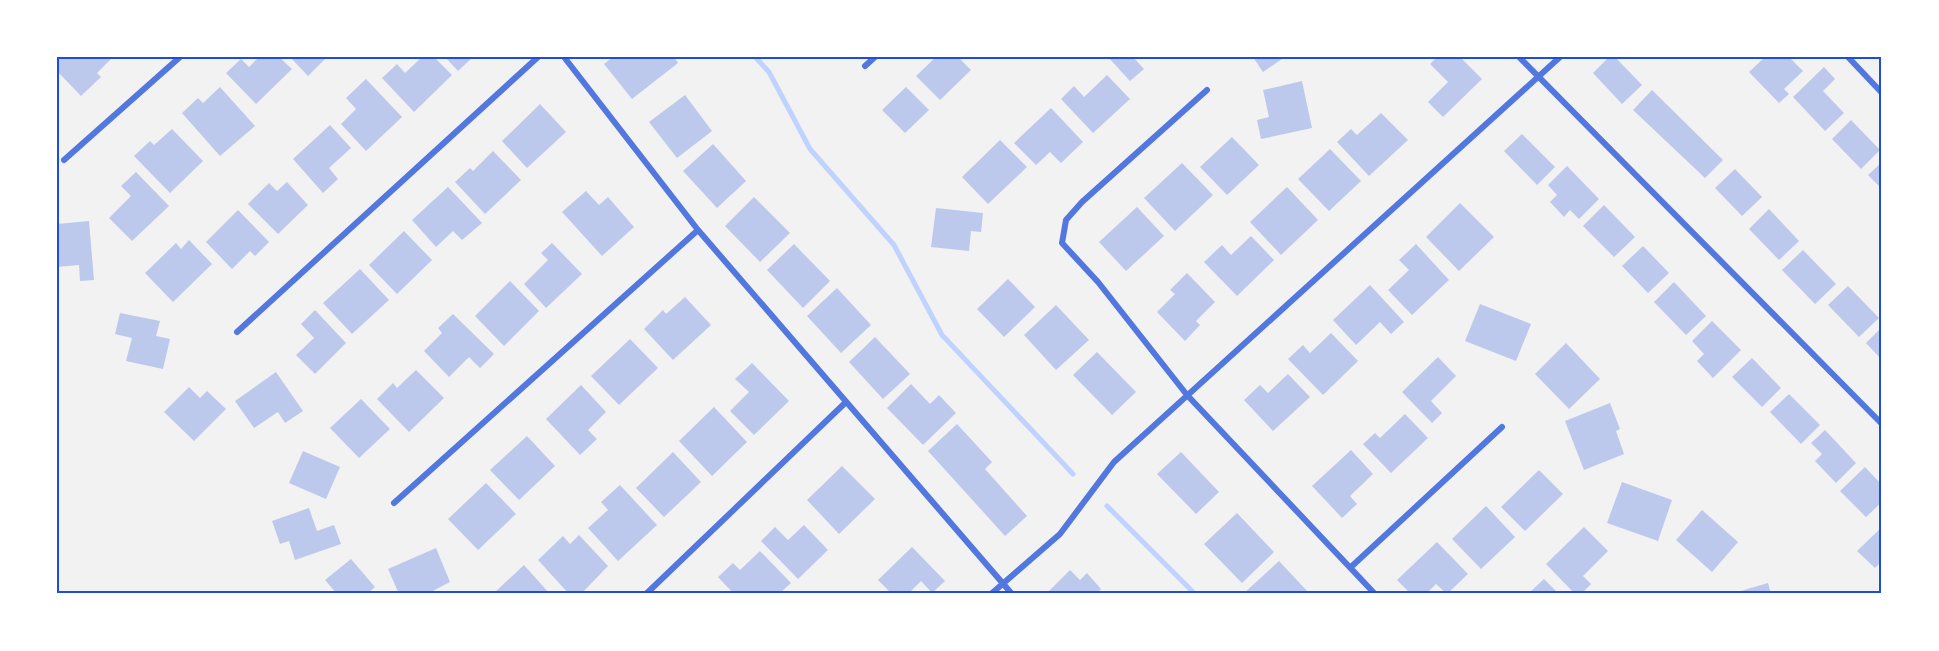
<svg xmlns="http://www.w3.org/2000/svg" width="1939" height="651" font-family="'Space Grotesk',sans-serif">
<rect width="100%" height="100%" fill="#f2f2f2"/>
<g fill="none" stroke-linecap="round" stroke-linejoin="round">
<path stroke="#bfd3fe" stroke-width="5" d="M755 57 769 72 810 149 894 245 942 335 1073 474
M1107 506 1195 594"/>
</g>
<path fill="#bdc9ec" d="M57 57H113L97 73 101 77 81 96 57 71Z
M259 57H279L292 69 256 104 226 73 241 59 249 67Z
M290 57H327L308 76Z
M422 57H434L452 75 414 112 382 78 397 64 405 73Z
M445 57H473L458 71Z
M613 57H674L678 63 632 99 604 64Z
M936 57H958L971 70 940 100 916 76Z
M1108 57H1133L1144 69 1130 81Z
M1253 57H1285L1263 72Z
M1437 57H1460L1482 79 1443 117 1428 102 1448 82 1430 64Z
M1609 57H1615L1642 85 1622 104 1593 73Z
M1765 57H1789L1803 71 1784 89 1789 94 1779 103 1749 72Z
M1824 67 1835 79 1823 91 1844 113 1825 131 1793 97Z
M1107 75 1130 99 1093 133 1061 99 1074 86 1084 97Z
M366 79 402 117 366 151 341 124 356 109 346 98Z
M1302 81 1312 128 1261 139 1257 120 1269 117 1263 90Z
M220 87 255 126 220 156 182 113 198 98 203 103Z
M906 87 929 110 905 133 882 110Z
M1652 90 1723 160 1705 178 1633 110Z
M685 95 712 131 677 158 649 122Z
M540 104 566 132 527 168 502 141Z
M1051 108 1083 142 1061 163 1050 152 1036 165 1014 143Z
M1381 113 1408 140 1369 176 1337 142 1351 129 1357 135Z
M1851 120 1880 150 1861 169 1832 139Z
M330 125 351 148 329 168 338 179 323 193 293 159Z
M172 129 203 161 170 193 134 156 150 141 154 145Z
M1522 134 1555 167 1537 185 1504 151Z
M1232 137 1259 165 1227 195 1200 167Z
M1000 140 1027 167 988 204 962 177Z
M713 144 746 181 717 208 683 171Z
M1330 149 1361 181 1329 211 1298 179Z
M493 151 521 180 485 214 455 182 470 168 473 171Z
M1882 162V189L1868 175Z
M1182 163 1213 195 1175 231 1144 198Z
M1567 166 1599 199 1579 219 1570 210 1564 217 1550 202 1557 195 1548 185Z
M1735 169 1762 197 1742 216 1715 188Z
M136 172 169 206 132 241 109 218 131 196 121 186Z
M287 182 308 205 278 234 248 204 269 183 277 191Z
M448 187 482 223 462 240 453 231 436 247 412 220Z
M1287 187 1318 220 1281 255 1250 222Z
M586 191 599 205 608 197 634 227 602 256 562 212Z
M754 197 790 233 760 262 725 226Z
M1460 203 1494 237 1459 271 1426 237Z
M1604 205 1635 237 1614 257 1583 226Z
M1137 207 1164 236 1126 271 1099 242Z
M936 208 983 213 981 232 971 231 969 251 931 247Z
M1769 209 1799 241 1779 260 1749 229Z
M238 210 269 242 255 256 250 251 232 269 206 242Z
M89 221 94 280 80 281 79 265 57 267V224Z
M404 231 432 260 397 294 369 265Z
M1251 236 1274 260 1237 296 1204 262 1222 245 1231 255Z
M189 240 212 264 173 302 145 273 176 243 181 249Z
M552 243 582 274 546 308 524 284 548 260 541 253Z
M794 244 830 281 803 308 767 270Z
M1416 244 1449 280 1412 315 1388 290 1409 270 1399 260Z
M1643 246 1669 273 1648 293 1622 266Z
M1803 250 1836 284 1815 304 1782 270Z
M360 269 389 300 352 334 323 303Z
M1187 273 1215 302 1196 321 1200 325 1185 341 1157 312 1175 294 1170 290Z
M1008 279 1035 307 1004 337 977 309Z
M510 281 539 311 504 346 475 316Z
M1674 282 1706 316 1686 335 1654 302Z
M1370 285 1404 322 1391 334 1380 322 1356 345 1333 320Z
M1848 286 1879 318 1859 337 1828 305Z
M837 288 871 325 841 353 807 316Z
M685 297 711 325 673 360 644 329 663 310 666 314Z
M1480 304 1531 324 1516 361 1465 341Z
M1056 305 1089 340 1056 370 1024 335Z
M315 310 346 343 315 374 296 355 314 338 301 324Z
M120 313 160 321 156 336 170 339 163 369 126 361 132 338 115 334Z
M453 314 494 354 480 368 469 357 449 377 424 351 442 333 438 328Z
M1712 321 1741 350 1713 378 1697 361 1704 354 1692 341Z
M1882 327V360L1866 343Z
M1331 333 1358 361 1323 395 1288 359 1303 345 1310 353Z
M875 337 910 374 883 399 849 362Z
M630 339 658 368 619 405 591 376Z
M1566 343 1600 379 1569 409 1535 374Z
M1097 352 1136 392 1112 415 1073 375Z
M1438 357 1456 376 1431 401 1442 413 1432 423 1402 392Z
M1752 358 1781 388 1762 407 1732 377Z
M752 363 789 401 754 435 730 411 749 392 735 379Z
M416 370 444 398 409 432 377 399 393 383 397 388Z
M276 372 303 411 285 423 278 412 254 428 235 401Z
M1288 374 1310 397 1273 431 1244 400 1260 385 1268 393Z
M911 384 930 404 939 395 956 413 923 445 887 408Z
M581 385 606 412 588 430 597 439 580 455 546 419Z
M189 387 200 398 207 391 226 409 194 441 164 412Z
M1789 394 1820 425 1801 444 1770 412Z
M361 399 390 429 359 458 330 428Z
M1610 403 1620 429 1616 431 1624 454 1584 470 1565 421Z
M714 407 747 442 712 476 679 441Z
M1405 414 1428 438 1391 473 1363 444 1375 433 1380 438Z
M957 424 992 462 985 469 1027 516 1005 536 928 451Z
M1825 430 1856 463 1836 483 1815 461 1822 454 1811 443Z
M527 436 555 466 519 500 490 470Z
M1351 450 1373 474 1350 496 1357 504 1342 518 1312 486Z
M303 451 340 467 326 499 289 483Z
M673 452 701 482 664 517 636 488Z
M1181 452 1219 492 1196 514 1157 474Z
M842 466 875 499 839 534 807 500Z
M1865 467 1882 485V502L1866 517 1840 491Z
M1539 470 1563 494 1525 531 1501 507Z
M1622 482 1672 500 1658 541 1607 523Z
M486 483 516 514 478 550 448 519Z
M620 485 657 525 618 561 588 528 608 510 601 502Z
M1486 506 1515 537 1481 569 1452 539Z
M309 508 317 531 334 525 341 544 295 560 289 541 280 544 272 521Z
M1702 510 1738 542 1712 572 1676 540Z
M1237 513 1274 552 1242 583 1204 544Z
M804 525 828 550 798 579 761 541 775 527 788 540Z
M1584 527 1608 551 1583 576 1591 584 1581 594H1575L1546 564Z
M1882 527V561L1875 568 1857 551Z
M579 535 608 566 581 594H569L538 560 563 536 570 544Z
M1437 542 1468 574 1447 594 1436 584 1426 594H1411L1397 580Z
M912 547 945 581 932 593 921 581 908 594H892L878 580Z
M436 548 450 582 427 594H399L388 569Z
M760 551 791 583 779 594H767L764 591 760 594H734L718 577 733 563 740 570Z
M351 559 375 587 367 594H337L325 580Z
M1279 561 1310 594H1243Z
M524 565 550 594H493Z
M1070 570 1080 580 1087 573 1101 589 1096 594H1050L1048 592Z
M1544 579 1559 594H1528Z
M1768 583 1771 594H1734V593Z"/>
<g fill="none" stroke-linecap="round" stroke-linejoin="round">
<path stroke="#5277de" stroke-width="6" d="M564 57 698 230 1012 594
M1519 57 1882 424
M1848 57 1882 93
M865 66 875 57
M1207 90 1082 202 1066 220 1062 243 1098 282 1187 395 1375 594
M64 160 180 57
M237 332 538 57
M394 503 698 230
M1351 567 1502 427
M646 594 845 403
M991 594 1060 534 1114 462 1560 57"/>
</g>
<rect width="1939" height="651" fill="none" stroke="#ffffff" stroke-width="117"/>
<rect x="58" y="58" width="1822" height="534" fill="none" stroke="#1d4ed8" stroke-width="2"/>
</svg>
